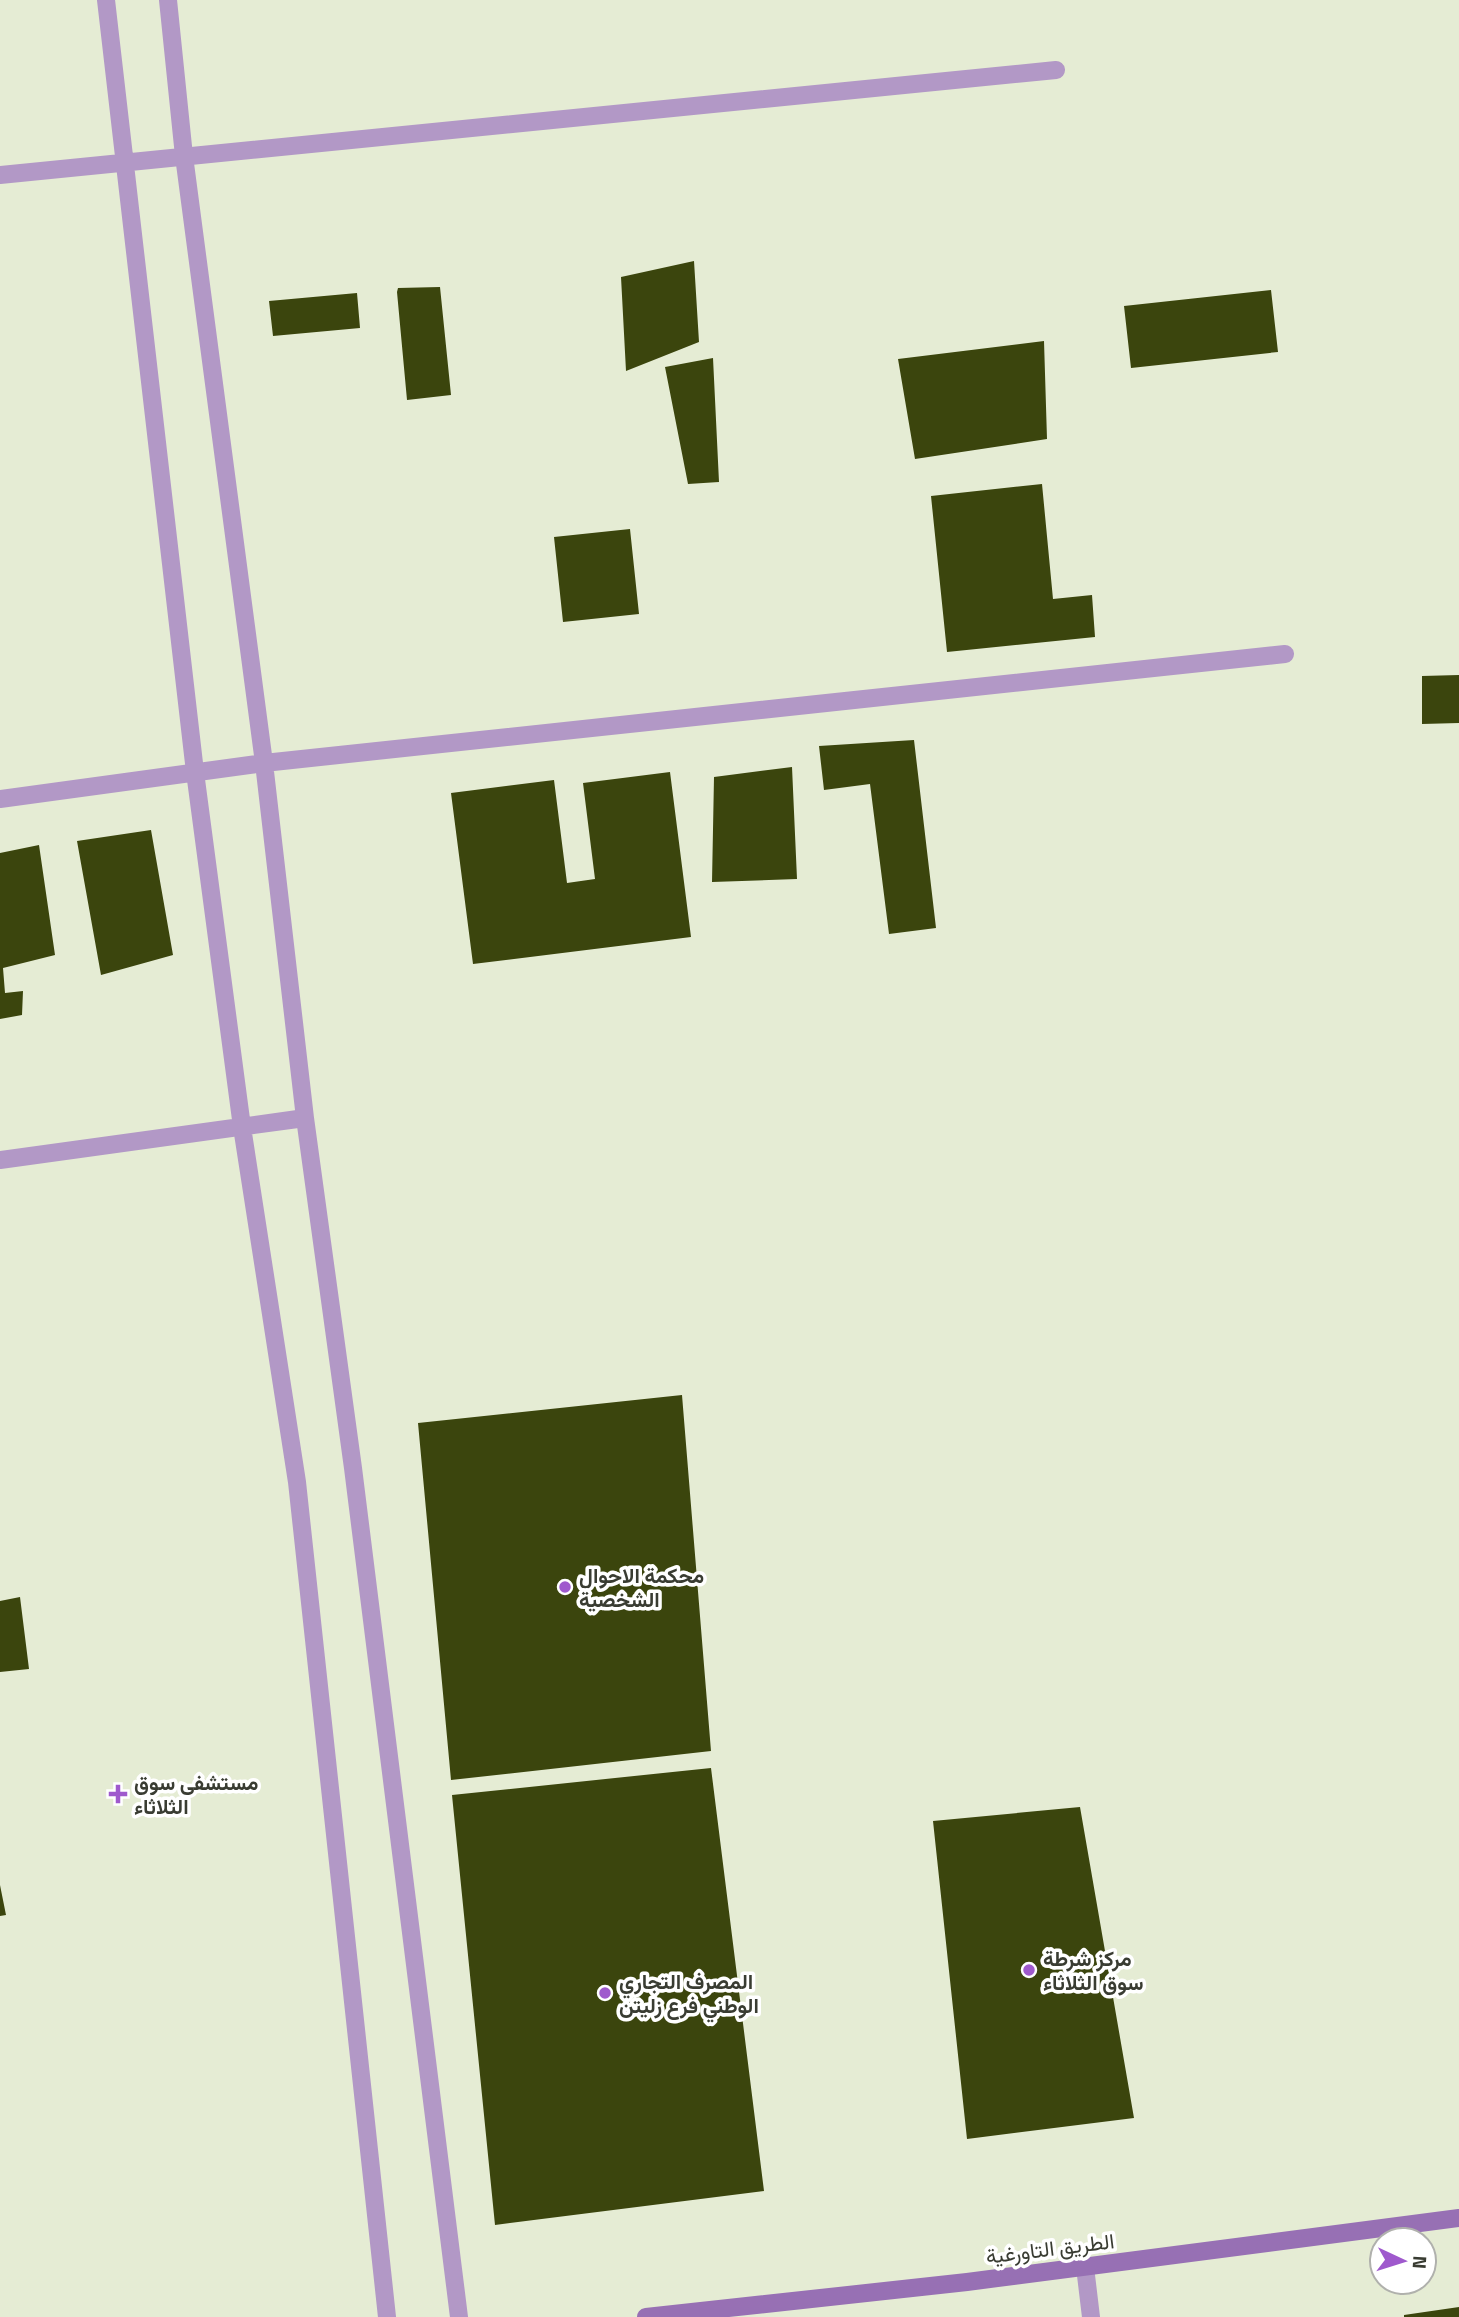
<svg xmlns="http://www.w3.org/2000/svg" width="1459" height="2317" font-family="'Titillium Web',Vazirmatn,sans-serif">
<rect width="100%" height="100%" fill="#e5ecd4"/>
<path fill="#3b450d" d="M694 261 699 342 626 371 621 277Z
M440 287 451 395 407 400 397 292 398 288Z
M1271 290 1278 352 1131 368 1124 306Z
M357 293 360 328 273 336 269 301Z
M1044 341 1047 439 915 459 898 359Z
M713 358 719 482 688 484 665 367Z
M1042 484 1053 599 1092 595 1095 637 947 652 931 496Z
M630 529 639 614 563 622 554 537Z
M1459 675V723L1422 724V676Z
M914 740 936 928 889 934 870 784 824 790 819 746Z
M792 767 797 879 712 882 714 777Z
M670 772 691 937 473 964 451 793 554 780 567 883 595 879 583 783Z
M151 830 173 955 101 975 77 841Z
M39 845 55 955 3 968 5 993 23 991 22 1015 0 1019V853Z
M682 1395 711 1751 451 1780 418 1423Z
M20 1597 29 1669 0 1672V1601Z
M711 1768 764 2191 495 2225 452 1795Z
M1080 1807 1134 2118 967 2139 933 1821Z
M0 1885 6 1915 0 1916Z
M1459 2307V2317H1404V2315Z"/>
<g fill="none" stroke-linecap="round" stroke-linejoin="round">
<path stroke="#b298c6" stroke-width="18" d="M106 0 195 772 242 1127 297 1482 387 2317
M168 0 184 156 264 763 305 1118 353 1468 459 2317
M0 175 1056 70
M0 799 264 763 1285 654
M0 1160 305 1118
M1085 2267 1091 2317"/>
<path stroke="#9770b4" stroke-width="18" d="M646 2317 967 2282 1459 2218"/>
</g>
<g fill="#9f59cd" stroke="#fff" stroke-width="2.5">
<circle cx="565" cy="1587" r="7"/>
<path d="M114.5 1783.5h7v7h7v7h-7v7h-7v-7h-7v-7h7z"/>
<circle cx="1029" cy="1970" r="7"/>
<circle cx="605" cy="1993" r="7"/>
</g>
<g text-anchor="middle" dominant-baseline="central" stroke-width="7" stroke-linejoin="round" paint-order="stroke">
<g font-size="21" font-weight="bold" fill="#393c32" stroke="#fff" text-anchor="start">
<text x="579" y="1575">محكمة الاحوال<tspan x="579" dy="24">الشخصية</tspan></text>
<text x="134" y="1782">مستشفى سوق<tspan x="134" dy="24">الثلاثاء</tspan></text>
<text x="1043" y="1958">مركز شرطة<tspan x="1043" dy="24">سوق الثلاثاء</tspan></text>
<text x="619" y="1981">المصرف التجاري<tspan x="619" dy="24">الوطني فرع زليتن</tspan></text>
</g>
<g font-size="21" fill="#393c32" stroke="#fff">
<text transform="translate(1050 2248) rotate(-7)">الطريق التاورغية</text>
</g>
</g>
<g transform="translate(1403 2261) rotate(94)"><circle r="33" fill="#ffffff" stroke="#b0b1ad" stroke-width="2"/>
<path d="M0-5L12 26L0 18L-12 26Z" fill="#9f59cd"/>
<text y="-10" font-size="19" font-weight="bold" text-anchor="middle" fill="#393c32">N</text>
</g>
</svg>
